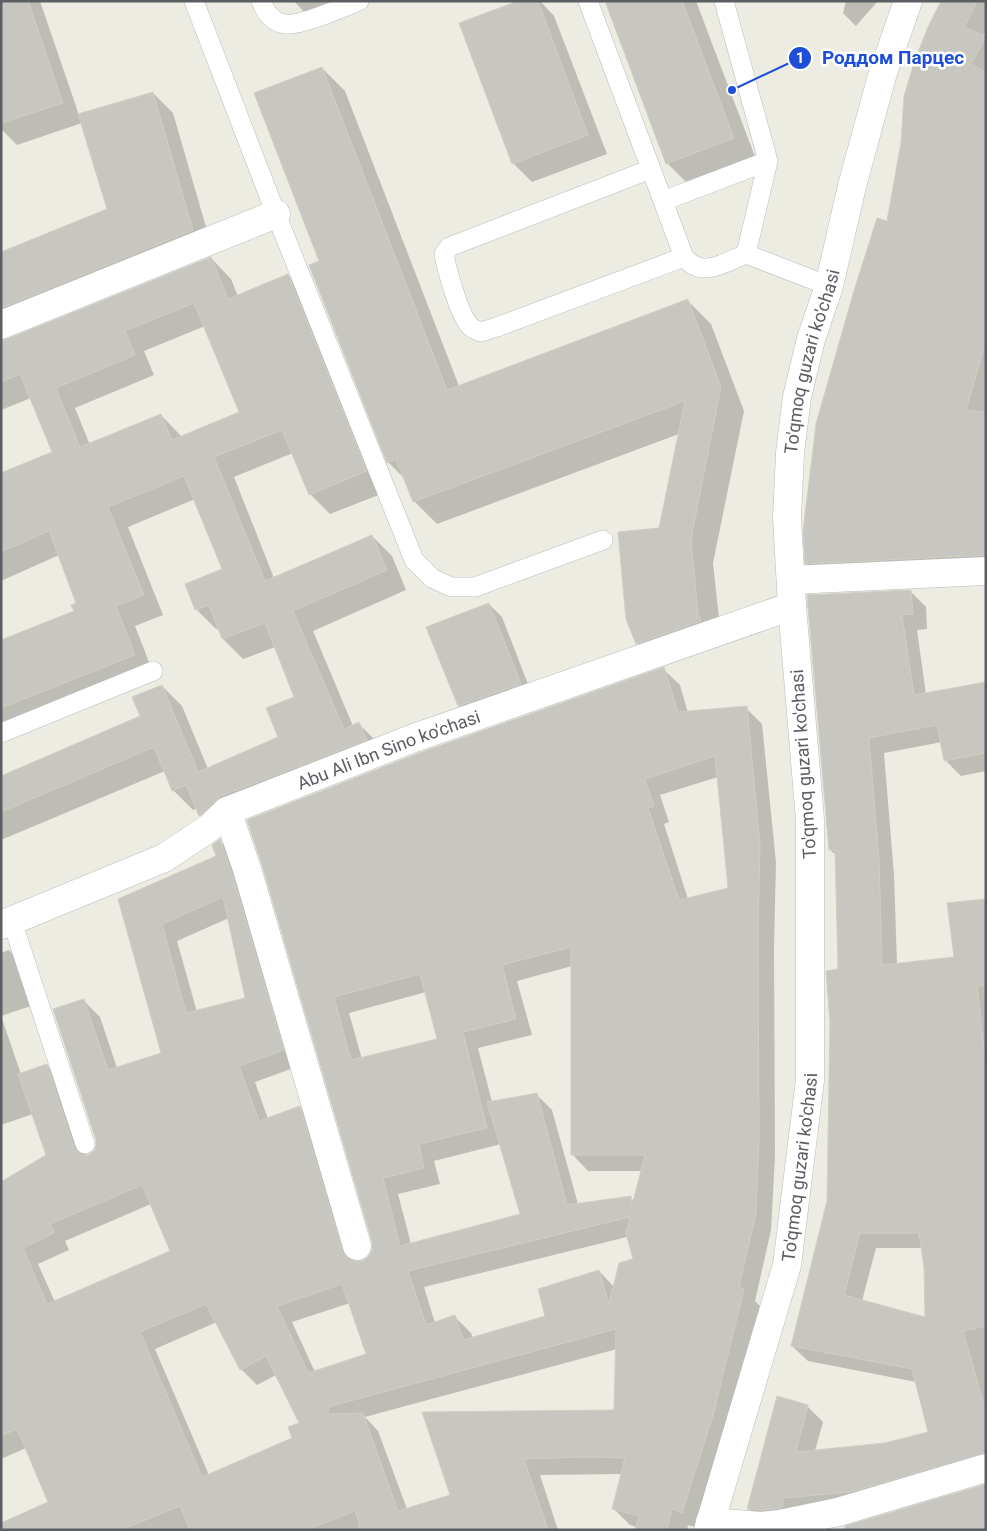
<svg xmlns="http://www.w3.org/2000/svg" width="987" height="1531" font-family="Roboto,sans-serif">
<rect width="100%" height="100%" fill="#edece3"/>
<path fill="#0003" fill-rule="evenodd" d="M1 1H40L79 115 153 93 173 113 213 251 8 336 6 341 211 258 231 279 238 296 288 275 308 296 386 492 330 514 310 494 293 453 234 477 274 578 372 536 392 556 406 590 313 631 353 726 359 724 379 744 242 816 220 835 200 815 197 808 193 810 173 790 165 771 1 840V777L142 717 162 686 182 706 208 769 280 738 295 698 275 647 243 659 223 639 219 628 216 629 196 609 223 570 195 499 128 527 163 615 135 626 154 675 1 736V641L75 612 78 604 59 555 1 581V474L53 453 31 398 1 410V253L108 210 82 123 17 145 1 129ZM205 326 240 412 182 437 161 415 90 445 75 408 154 375 144 351Z
M294 1H333L304 12Z
M521 1H540L554 16 607 154 532 182 513 163Z
M606 1H696L757 162 691 187 667 163Z
M846 1H878L856 26 843 13Z
M942 1H986V31L982 37 986 39V572L823 579 806 563Z
M322 68 345 91 459 386 688 301 711 324 744 411 713 563 721 637 660 666 637 643 679 434 437 524 414 501 405 479 388 462 321 262Z
M910 591 926 607 927 629 917 630 926 694 986 683V771L961 776 946 761 942 742 884 753 894 875 897 964 955 958 986 900V1472L763 1524 748 1508 807 1406 823 1422 815 1451 885 1444 929 1433 916 1382 808 1361 792 1346 828 1201 839 970 836 855 830 850 808 596ZM876 1248H922L925 1267 926 1319 862 1301Z
M489 604 502 617 533 697 472 719 459 706Z
M663 669 680 685 688 713 746 708 762 724 776 862 774 947 775 1156 771 1230 755 1301 760 1306 730 1429 698 1528 688 1525 687 1530H636L637 1527 630 1525 614 1509 622 1474 540 1475 558 1530H1L49 1503 26 1448 1 1459V1183L48 1156 33 1114 1 1125V953L9 950 25 967 37 1004 1 1016 21 1074 47 1065 63 1082 87 1156 95 1152 97 1146 84 1001 100 1017 117 1068 162 1054 120 900 218 856 220 841 236 857 299 1066 255 1082 268 1119 300 1108 316 1124 356 1262H361L370 1257 374 1250 373 1241 263 864ZM718 777 730 889 688 899 664 824 669 822 660 795ZM229 918 246 998 197 1012 177 941ZM572 966V1154L588 1171H642L635 1202 630 1197 578 1204 552 1110 536 1094 492 1102 478 1048 532 1035 517 981ZM426 992 439 1040 362 1059 349 1013ZM501 1144 521 1215 411 1244 398 1194 440 1184 434 1161ZM151 1204 172 1251 55 1302 38 1264 69 1250 65 1241ZM627 1237 635 1260 614 1287 599 1271 547 1317 473 1338 471 1333 455 1317 435 1323 424 1287ZM350 1303 367 1355 315 1372 292 1322ZM217 1322 241 1369 257 1385 276 1375 301 1424 293 1438 209 1475 155 1349ZM617 1349 615 1411 451 1495 407 1509 378 1431 365 1417Z"/>
<path fill="#c8c6c0" stroke="#d1cfc2" fill-rule="evenodd" d="M1 1H28L63 103 1 123Z
M518 1H538L588 135 512 164 459 23Z
M605 1H682L734 138 666 164Z
M941 1H977L964 27 986 37 971 64 986 72V341L966 410 986 412V555L805 564 803 531 816 424 853 294 877 218 887 221 901 143 904 96 915 60 928 27Z
M322 67 447 390 688 299 721 387 691 539 698 613 701 621 636 644 626 619 618 532 659 528 685 401 413 502 396 459 387 463 309 265 319 261 254 93Z
M153 92 193 230 1 308V252L107 209 78 114Z
M211 257 228 299 288 274 367 471 309 495 282 430 214 457 265 581 372 535 387 570 293 611 344 729 359 722 367 740 221 796 199 816 186 785 172 791 154 747 1 812V776L140 716 132 697 162 685 198 772 278 737 266 708 294 697 265 623 222 639 209 605 195 610 185 584 222 569 184 476 108 507 144 595 116 606 135 655 1 708V640L74 611 71 605 76 603 49 531 1 552V473L52 452 20 374 1 382V340L7 339ZM194 303 239 412 172 440 161 414 80 447 56 388 135 355 125 331Z
M911 590 913 614 902 615 914 695 986 682V753L944 761 937 725 869 738 879 859 882 965 954 957 947 903 986 899V985L977 986 986 1066V1326L963 1331 986 1412V1453L850 1492 784 1498 782 1508 761 1510 749 1509H747L777 1396 808 1405 796 1452 885 1443 928 1432 912 1369 791 1346 827 1201 830 1022 826 971 838 969 835 850H829L807 595ZM860 1233H919L924 1267 925 1317 844 1295Z
M489 603 521 684 458 706 426 627Z
M664 667 678 712 747 706 760 845 758 930 759 1139 756 1213 739 1287 744 1289 714 1412 682 1513 672 1509 667 1530H635L639 1516 612 1509 625 1458 585 1457 524 1459 548 1530H360L359 1523 355 1511 306 1530H190L180 1506 121 1530H1V1523L48 1502 17 1429 1 1436V1182L46 1155 18 1074 47 1064 74 1148 78 1153 82 1155H88L94 1151 96 1146V1140L53 1009 84 999 108 1070 161 1053 118 899 216 856 212 845 220 839 232 874 284 1050 239 1066 259 1121 300 1106 342 1250 346 1257 353 1261H362L368 1257 372 1250V1242L262 865 247 820 419 753ZM715 756 728 888 679 900 648 808 654 806 645 779ZM223 897 245 998 186 1013 162 924ZM571 947V1155H645L632 1206 631 1196 567 1205 537 1093 487 1102 520 1214 400 1246 383 1178 424 1168 419 1144 487 1128 463 1032 516 1019 502 965ZM420 974 437 1039 351 1060 334 997ZM142 1185 170 1251 47 1304 23 1248 54 1233 50 1224ZM630 1217 626 1233 633 1259 619 1263 609 1304 599 1270 538 1289 545 1316 463 1340 455 1315 426 1325 408 1271ZM342 1284 366 1354 308 1373 277 1306ZM206 1304 240 1370 266 1356 299 1423 288 1427 292 1438 202 1477 140 1332ZM616 1329 614 1410 422 1412 450 1495 398 1511 363 1413 329 1414 328 1407Z
M986 1484V1530H845V1526Z"/>
<g fill="none" stroke-linecap="round" stroke-linejoin="round">
<g stroke="#b8babf" stroke-width="20">
<path id="lane" d="M194 1 276 214 414 560 432 578 451 587H475L603 540
M261 1C266 13 272 22 285 24 298 27 344 7 359 1
M588 1 663 201 768 161 724 1
M768 161 746 254 829 286
M651 169 449 247 444 254C447 270 459 315 470 326 472 329 477 330 481 332L497 327 684 257 663 201
M684 257C702 279 724 263 746 254
M1 733 153 671
M12 921 85 1144"/>
</g>
<g stroke="#b8babf" stroke-width="29">
<g id="street">
<path d="M1 325 276 214"/>
<path d="M791 580 986 571"/>
<path d="M227 811 247 869 357 1246"/>
<path id="s1" d="M1 925 164 858 209 828 227 811 414 738 792 606"/>
<path d="M710 1522 761 1526 780 1524 838 1512 986 1468"/>
<path id="s2" d="M708 1530 787 1265 810 1080V820L792 606 787 518 790 453 797 397 811 339 829 286 852 186 882 76 908 1"/>
</g>
</g>
<use href="#lane" stroke="#fff" stroke-width="19"/>
<use href="#street" stroke="#fff" stroke-width="28"/>
</g>
<g text-anchor="middle" dominant-baseline="central" stroke-width="5" stroke-linejoin="round" paint-order="stroke">
<g font-size="18" fill="#5b5e63" stroke="#fff">
<text stroke="none"><textPath href="#s2" startOffset="1185">To'qmoq guzari ko'chasi</textPath></text>
<text stroke="none"><textPath href="#s1" startOffset="428">Abu Ali Ibn Sino ko'chasi</textPath></text>
<text transform="translate(803 764) rotate(-94)">To'qmoq guzari ko'chasi</text>
<text stroke="none"><textPath href="#s2" startOffset="375">To'qmoq guzari ko'chasi</textPath></text>
</g>
</g>
<path fill="none" stroke="#1d4ed8" stroke-width="2" d="M732 90L800 58"/>
<g fill="#1d4ed8" stroke="#fff" stroke-width="2">
<circle cx="732" cy="90" r="5"/>
<circle cx="800" cy="58" r="12"/>
</g>
<g font-size="15" text-anchor="middle" font-weight="bold" fill="#fff">
<text x="800" y="63">1</text>
</g>
<g font-size="19" text-anchor="middle" font-weight="bold" fill="#1d4ed8" stroke="#fff" stroke-width="5" stroke-linejoin="round" paint-order="stroke">
<text x="893" y="64">Роддом Парцес</text>
</g>
<rect width="987" height="1531" fill="none" stroke="#5b5e63" stroke-width="5"/>
</svg>
